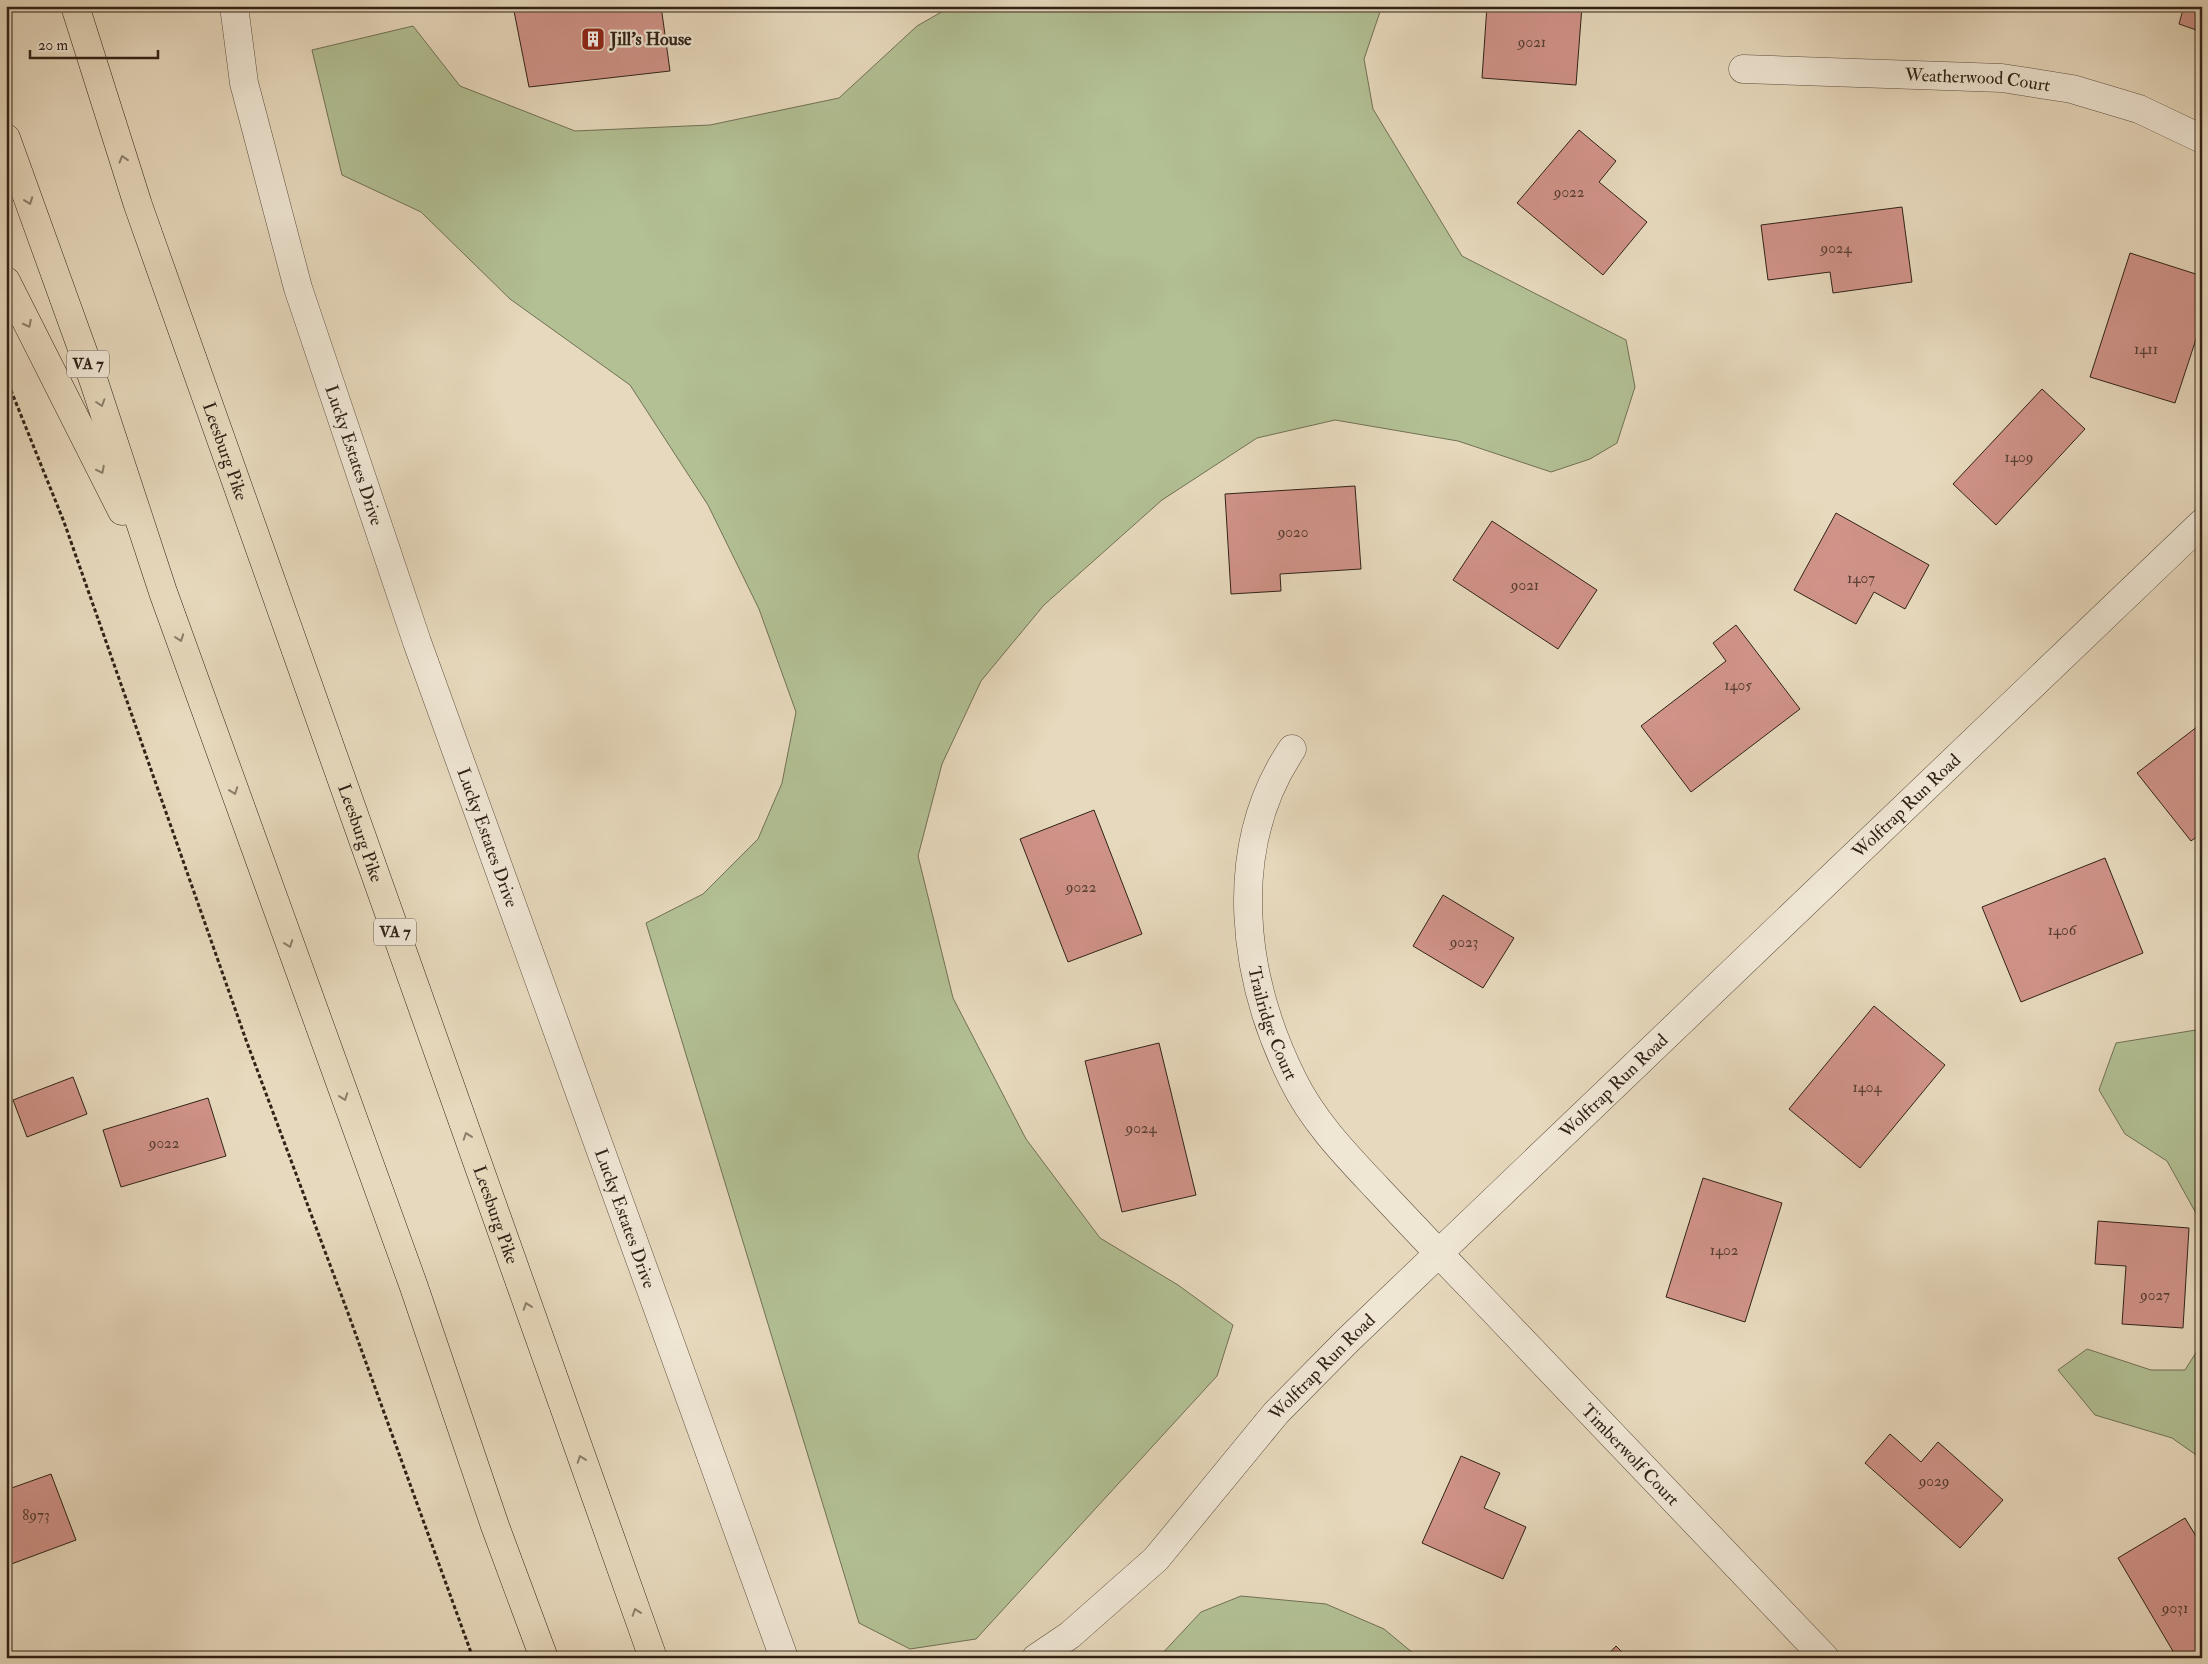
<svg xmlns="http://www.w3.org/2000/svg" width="2208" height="1664" font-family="'IM FELL Double Pica',serif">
<rect width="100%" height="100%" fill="#e7d9bd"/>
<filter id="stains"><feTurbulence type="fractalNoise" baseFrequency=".004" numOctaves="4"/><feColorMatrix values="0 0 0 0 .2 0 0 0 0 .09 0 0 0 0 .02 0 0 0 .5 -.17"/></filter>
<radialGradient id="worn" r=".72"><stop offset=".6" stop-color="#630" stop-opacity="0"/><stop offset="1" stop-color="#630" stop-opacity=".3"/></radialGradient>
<path fill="#b2c094" stroke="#717156" d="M952 6H1382L1364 59 1373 109 1462 256 1626 340 1635 387 1617 443 1590 459 1551 472 1458 441 1335 420 1257 438 1162 500 1044 605 981 681 942 764 918 856 953 998 1026 1139 1100 1238 1178 1285 1233 1325 1217 1376 976 1639 910 1649 859 1623 646 923 703 894 758 839 782 783 796 712 759 609 708 505 630 385 510 299 421 212 342 175 312 50 413 26 460 86 575 131 710 125 839 98 917 26Z
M2202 1029V1224L2167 1161 2125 1134 2099 1090 2116 1043Z
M2202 1343V1459L2172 1438 2095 1415 2058 1370 2087 1349 2151 1370H2185Z
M1241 1596 1326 1604 1384 1629 1419 1658H1158L1201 1612Z"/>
<path fill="#d09389" stroke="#302217" d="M513 6H661L670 71 529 87Z
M1487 6H1582L1576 85 1482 78Z
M2184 6H2202V32L2179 24Z
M1579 130 1616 161 1599 182 1647 222 1603 275 1517 203Z
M1902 207 1912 282 1833 293 1830 272 1768 280 1761 225Z
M2130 253 2202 276V321L2175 403 2090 377Z
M2042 389 2085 429 1996 525 1953 484Z
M1355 486 1361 569 1280 574 1281 591 1231 594 1225 494Z
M1836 513 1929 565 1905 609 1874 592 1856 624 1794 590Z
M1492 521 1597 590 1558 649 1453 580Z
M1736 625 1800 709 1691 792 1641 726 1726 661 1713 643Z
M2202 723V833L2191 841 2137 773Z
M1094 810 1142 934 1068 962 1020 839Z
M2105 858 2143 953 2021 1002 1982 907Z
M1443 895 1514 938 1483 988 1413 946Z
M1874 1006 1945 1065 1860 1168 1789 1109Z
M1159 1043 1196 1195 1122 1212 1085 1061Z
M73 1077 87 1114 27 1137 13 1100Z
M208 1098 226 1156 121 1187 103 1130Z
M1703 1178 1782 1203 1745 1322 1666 1297Z
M2098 1221 2189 1228 2183 1328 2122 1324 2126 1266 2095 1264Z
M1890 1434 1921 1462 1938 1442 2003 1500 1960 1548 1865 1463Z
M1461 1456 1500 1473 1484 1508 1526 1527 1503 1579 1422 1543Z
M51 1474 76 1540 6 1566V1490Z
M2185 1518 2202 1546V1658H2177L2118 1558Z
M1616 1646 1628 1658H1605Z"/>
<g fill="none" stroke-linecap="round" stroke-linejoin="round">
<g stroke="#5e5040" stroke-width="29">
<g id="minor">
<path id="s1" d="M234 6 244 83 298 288 417 642 784 1658"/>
<path id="s2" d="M1743 69 2002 78 2072 89 2139 109 2202 139"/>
<path id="s3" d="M1292 749C1225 849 1242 978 1293 1080 1313 1121 1346 1155 1377 1188 1409 1222 1442 1257 1475 1291 1591 1414 1708 1536 1825 1658"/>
<path id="s4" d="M1036 1658 1070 1635 1156 1559 1276 1413 1348 1340 2202 523"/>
</g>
</g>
<g stroke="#302217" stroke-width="29">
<g id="highway">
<path id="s5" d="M75 6 138 205 653 1658"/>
<path d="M6 138 94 382 163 592 414 1287 495 1526 544 1658"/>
<path d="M6 281 122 511"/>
</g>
</g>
<path stroke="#302217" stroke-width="3" stroke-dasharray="4 2.5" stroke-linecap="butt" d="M6 378 64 522 246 1040 348 1313 473 1658"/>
<use href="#minor" stroke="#efe6d4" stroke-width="28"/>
<use href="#highway" stroke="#e7d9bd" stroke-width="28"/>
</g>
<defs><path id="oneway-chevron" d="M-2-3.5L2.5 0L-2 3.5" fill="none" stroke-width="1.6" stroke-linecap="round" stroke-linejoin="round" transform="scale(1.25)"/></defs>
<g stroke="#8c7e6a">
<use href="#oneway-chevron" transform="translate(123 159) rotate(-107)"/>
<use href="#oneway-chevron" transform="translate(29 201) rotate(70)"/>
<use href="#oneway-chevron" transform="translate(28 324) rotate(63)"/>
<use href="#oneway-chevron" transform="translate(101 403) rotate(72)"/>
<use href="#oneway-chevron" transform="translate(101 470) rotate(63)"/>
<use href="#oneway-chevron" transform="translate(180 638) rotate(70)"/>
<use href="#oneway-chevron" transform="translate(234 791) rotate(70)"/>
<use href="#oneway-chevron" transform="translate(289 944) rotate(70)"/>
<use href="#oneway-chevron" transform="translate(344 1097) rotate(70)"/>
<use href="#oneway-chevron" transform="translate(467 1136) rotate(-109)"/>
<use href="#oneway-chevron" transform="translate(527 1306) rotate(-109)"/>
<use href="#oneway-chevron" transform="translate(581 1459) rotate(-109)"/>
<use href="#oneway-chevron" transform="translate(636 1612) rotate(-109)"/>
</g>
<defs>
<g id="building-square" transform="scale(1.25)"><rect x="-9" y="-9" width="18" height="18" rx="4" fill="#8f2418" stroke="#efe6d4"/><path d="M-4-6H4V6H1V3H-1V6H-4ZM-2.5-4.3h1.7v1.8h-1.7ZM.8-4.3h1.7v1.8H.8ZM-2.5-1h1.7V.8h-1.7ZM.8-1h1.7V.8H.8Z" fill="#fff"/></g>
</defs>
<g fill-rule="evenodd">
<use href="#building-square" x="593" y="39"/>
</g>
<g text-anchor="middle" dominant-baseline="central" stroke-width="4.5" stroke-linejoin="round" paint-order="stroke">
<g font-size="15" fill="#583e34">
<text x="1532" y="42">9021</text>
<text x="1569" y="192">9022</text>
<text x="1836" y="248">9024</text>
<text x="2146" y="349">1411</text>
<text x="2019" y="457">1409</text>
<text x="1293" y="532">9020</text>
<text x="1861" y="578">1407</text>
<text x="1525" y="585">9021</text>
<text x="1738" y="685">1405</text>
<text x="1081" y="887">9022</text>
<text x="2062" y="930">1406</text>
<text x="1464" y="942">9023</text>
<text x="1867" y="1087">1404</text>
<text x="1141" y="1128">9024</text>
<text x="164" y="1143">9022</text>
<text x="1724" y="1250">1402</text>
<text x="2155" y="1295">9027</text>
<text x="1934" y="1481">9029</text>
<text x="36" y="1515">8973</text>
<text x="2175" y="1608">9031</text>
</g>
<g fill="#efe6d4" stroke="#695d50" stroke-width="1">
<rect x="67" y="350.5" width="42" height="27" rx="4"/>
<rect x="374" y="918.5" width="42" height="27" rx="4"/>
</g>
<g font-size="16" font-weight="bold" fill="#302217">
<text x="88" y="364">VA 7</text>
<text x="395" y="932">VA 7</text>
</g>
<g font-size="18" font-weight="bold" fill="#302217" stroke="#efe6d4" text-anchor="start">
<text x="610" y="39">Jill's House</text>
</g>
<g font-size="18" fill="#302217" stroke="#efe6d4">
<text stroke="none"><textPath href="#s2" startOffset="235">Weatherwood Court</textPath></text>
<text stroke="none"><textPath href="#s5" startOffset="470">Leesburg Pike</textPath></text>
<text stroke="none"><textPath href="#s1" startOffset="466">Lucky Estates Drive</textPath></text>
<text stroke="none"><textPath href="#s4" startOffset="1220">Wolftrap Run Road</textPath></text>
<text stroke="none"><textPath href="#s5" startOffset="875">Leesburg Pike</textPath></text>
<text stroke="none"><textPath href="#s1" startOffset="871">Lucky Estates Drive</textPath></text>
<text stroke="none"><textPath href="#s3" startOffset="286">Trailridge Court</textPath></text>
<text stroke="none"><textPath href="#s4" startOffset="815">Wolftrap Run Road</textPath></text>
<text stroke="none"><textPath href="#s5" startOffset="1280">Leesburg Pike</textPath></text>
<text stroke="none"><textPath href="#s1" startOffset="1276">Lucky Estates Drive</textPath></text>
<text stroke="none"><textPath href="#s4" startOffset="410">Wolftrap Run Road</textPath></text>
<text stroke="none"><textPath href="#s3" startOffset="852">Timberwolf Court</textPath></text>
</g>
</g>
<rect width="2208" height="1664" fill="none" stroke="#e7d9bd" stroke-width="25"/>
<rect x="8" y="8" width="2193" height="1649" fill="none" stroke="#302217" stroke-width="2.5"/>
<rect x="12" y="12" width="2183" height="1639" fill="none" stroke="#302217"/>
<path d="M30 50v8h128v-8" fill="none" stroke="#302217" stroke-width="2.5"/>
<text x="38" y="50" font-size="15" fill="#302217" stroke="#efe6d4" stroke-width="4" paint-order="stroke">20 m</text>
<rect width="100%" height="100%" filter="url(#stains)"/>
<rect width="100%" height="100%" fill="url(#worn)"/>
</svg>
